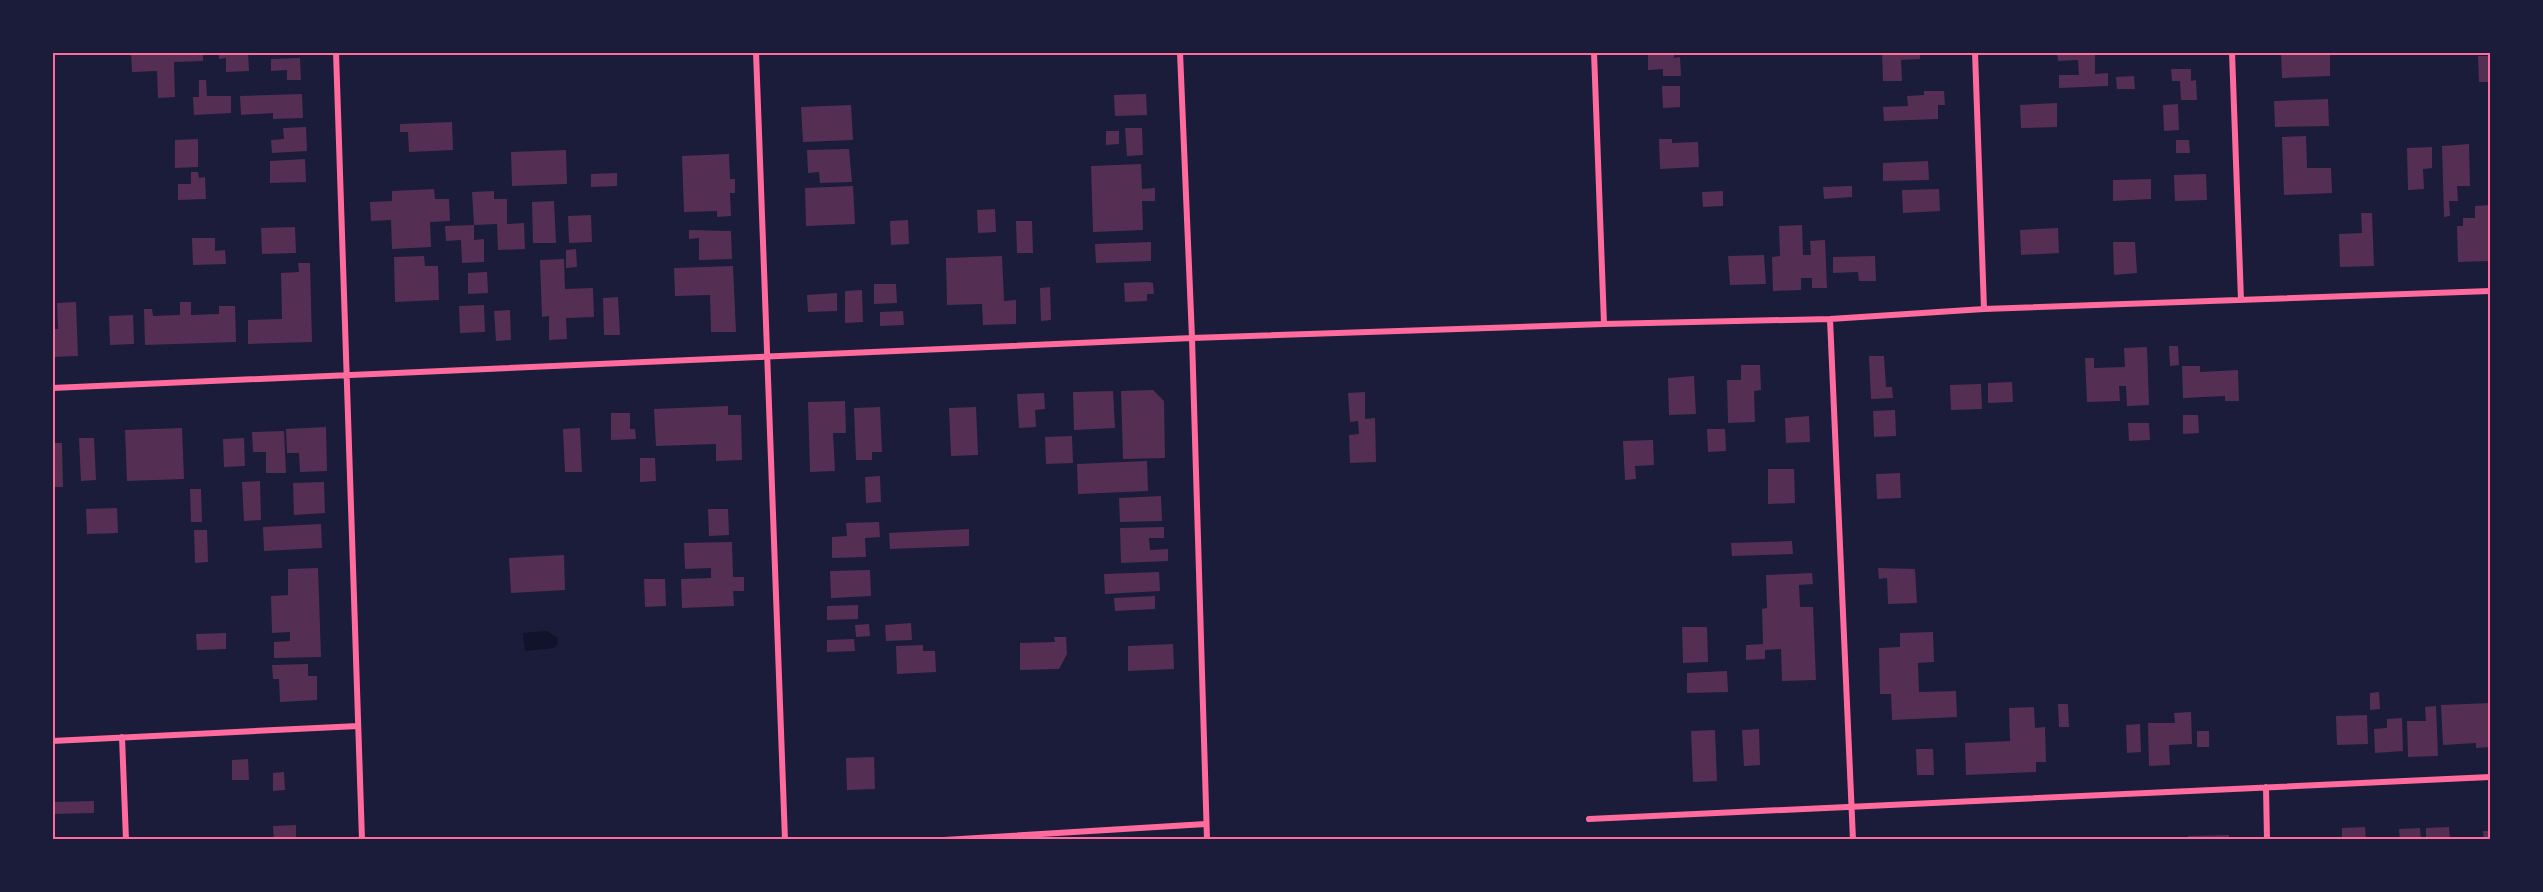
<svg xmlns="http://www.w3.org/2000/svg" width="2543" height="892" font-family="'PT Sans Narrow',sans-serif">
<rect width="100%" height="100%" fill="#1b1b3a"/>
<path fill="#12122b" d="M547 631 558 638 557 645 554 648 525 651 523 633Z"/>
<path fill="#542f53" d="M131 52H203V61L174 62 175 97 158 98 157 71 132 72Z
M219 52H248L249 71 226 72V58L219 59Z
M1648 52H1674V58L1680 57 1681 76H1663V69L1648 70Z
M1882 52H1920V59L1901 60 1902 81H1883Z
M2057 52H2095V74L2108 73V86L2059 88V75H2079L2078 60 2058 61Z
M2281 52H2330V76L2282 78Z
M2478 56H2490V82H2479Z
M300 58 301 80H287V70L271 71V59Z
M2171 69H2191V81L2196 80 2197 100H2181L2180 81H2172Z
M2134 76 2135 89H2117L2116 77Z
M199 80H206L207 96H231V113L194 115 193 97H199Z
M1662 86H1680V107L1663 108Z
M1924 91H1944L1945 105H1938V119L1884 121 1883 107 1908 106 1907 96 1924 95Z
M302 94 303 118 273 119V113L241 115 240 96Z
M1146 94 1147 115 1115 116 1114 95Z
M2328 99 2329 126 2275 127 2274 101Z
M2057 103V127L2021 128 2020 105Z
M2178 104 2179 130 2164 131 2163 105Z
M851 105 853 140 803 142 801 107Z
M452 122 453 150 409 152 408 132H400V124Z
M306 127 307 151 272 153 271 140 284 139 283 128Z
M1125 128H1142L1143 155 1127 156Z
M1106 131H1119V144L1106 145Z
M2306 136 2307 168H2331L2332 193 2284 195 2282 137Z
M198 139V167L175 168V140Z
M1659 139H1672V143L1698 142 1699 167 1660 169Z
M2176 140H2189L2190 153H2176Z
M2469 144 2470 186H2457L2458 201H2449L2450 216 2444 217 2442 146Z
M2432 147V168L2423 169 2424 189 2408 190 2407 148Z
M849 149 852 182 820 183 819 172 808 173 807 150Z
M566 150 567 184 512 186 511 152Z
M729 154 730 179H735V193H730L731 216 717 217V211L684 212 682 156Z
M305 159 306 182 270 183V161Z
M1928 161 1929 180 1883 181V163Z
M1141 164 1142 189 1155 188V201H1142L1143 230 1093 232 1091 166Z
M191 172H198L199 178 205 177 206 199 178 200V184H191Z
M617 173V186L591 187V174Z
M2206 174 2207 200 2175 201 2174 175Z
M2151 179V199L2113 201V180Z
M853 186 855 224 806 226 805 188Z
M1852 186V197L1824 199 1823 187Z
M434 189 435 199H449L450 221 430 222 431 247 392 249 391 220 371 221 370 202 392 201V191Z
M1939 189 1940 211 1903 213 1902 190Z
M494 191V199H507V224L524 223 525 249 498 250 497 224 474 225 472 192Z
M1723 191V206L1703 207 1702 192Z
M554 201 556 243H533L532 202Z
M2490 205V261L2458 262 2457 226H2463V218H2475V206Z
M995 209 996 232 978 233 977 210Z
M2361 213H2372L2374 266 2340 267 2339 234 2362 233Z
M591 215 592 242 569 243 568 216Z
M908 220 909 244 891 245 890 221Z
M1016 221H1032L1033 253H1017Z
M474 225V240L484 239V262L462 263 461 240 446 241 445 226Z
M1802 225 1803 255H1811L1810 241 1825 240 1827 288H1812V278H1801V290L1773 291 1772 257 1780 256 1779 226Z
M295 227 296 253 262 254 261 228Z
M2058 228 2059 253 2021 255 2020 230Z
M689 230 731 231 732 259 699 260V238L689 239Z
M192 238H215V251L225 250 226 264 193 265Z
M1151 242V261L1096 263 1095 244Z
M2113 242H2135L2137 273 2114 275Z
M576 249 577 267 566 268V250Z
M1764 255 1766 284 1730 285 1728 256Z
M424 256 425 266H438L439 300 395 302 394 257Z
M1002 256 1004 301 1016 300V324L983 325 982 304 947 305 946 258Z
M1875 256 1876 281H1859L1858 272 1833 273V257Z
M564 259 565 289 593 288 594 317 566 318 567 339 549 340V316L542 317 540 260Z
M298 263H310L312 342 248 344V320L282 319 281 273 299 272Z
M733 266 736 332H711L710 295 675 296 674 268Z
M487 272 488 293 468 294V273Z
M1147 282 1153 283 1154 294H1147V301L1125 302 1124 283Z
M874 284H896L897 303 874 304Z
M1050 287 1051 320 1041 321 1040 288Z
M862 290 863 322 845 323V291Z
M837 293V311L808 312 807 295Z
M618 297 620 335H604L603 298Z
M76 302 78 356 52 357V329H58L57 303Z
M180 302H191V315L219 314V306H235L236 342 145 345 144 309H152L153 316 180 315Z
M484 305 485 332 460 333 459 306Z
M510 310 511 340 496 341 494 311Z
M903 311 904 325 880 326V312Z
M133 315 134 344 110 345 109 316Z
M2169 346H2178L2179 365 2170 366Z
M2147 347 2149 405 2127 406 2126 386H2119L2120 401 2087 402 2085 358H2094V368L2125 367 2124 348Z
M1869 356H1884L1886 387H1892L1893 398 1871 399Z
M1741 365H1760L1761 390 1754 391 1755 422 1728 423 1727 380H1741Z
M2182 366H2200V372L2238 370 2239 401H2225V396L2183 398Z
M1694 376 1696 414 1669 415 1668 378Z
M2012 382 2013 402 1988 403V383Z
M1981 384 1982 409 1951 410 1950 385Z
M1153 390 1164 401 1165 458 1123 459 1121 391Z
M1113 391 1115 428 1074 430 1073 392Z
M1365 392V419L1375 418 1376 462 1350 463 1349 435 1359 434 1358 421 1350 422 1348 393Z
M1044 393 1045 409 1035 410 1036 427 1019 428 1017 394Z
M845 401 846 433H833L835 471 810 472 808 402Z
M728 406V415H741L742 460 716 461V444L656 446 654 409Z
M880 407 882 452H872V460H856L854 408Z
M976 407 978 455 951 456 949 408Z
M1895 410 1896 436 1874 437 1873 411Z
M611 413H630V429H635L636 439 611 440Z
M2183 415H2198L2199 433 2183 434Z
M1809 416 1810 442 1786 443 1785 418Z
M2128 423H2149L2150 440 2129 441Z
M326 427 327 471 300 472 299 453H287L286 429Z
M182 428 184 479 127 481 125 430Z
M580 428 582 472H565L563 429Z
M1707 429H1725L1726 451 1708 452Z
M284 431 286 473H266V452H253L252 432Z
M1072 436 1073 463 1046 464 1045 437Z
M79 438H94L96 480 81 481Z
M244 438 245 466 224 467 223 439Z
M1653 440 1654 465 1635 466 1636 479 1625 480 1623 441Z
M52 443H62L63 487H52Z
M640 458H655L656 481 640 482Z
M1147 461 1148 491 1078 494 1077 464Z
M1768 469H1794L1795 503 1768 504Z
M1900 473 1901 498 1877 499 1876 474Z
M880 476 881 502 866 503 865 477Z
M260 481 261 520 244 521 242 482Z
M324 482 325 513 294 515 293 483Z
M190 489H201L202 522H191Z
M1161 496 1162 521 1120 522 1119 498Z
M117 508 118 533 87 534 86 509Z
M708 509H728L729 535 709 536Z
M879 522 880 537 865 538 866 557 832 558V537L847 536 846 523Z
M321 524 322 548 264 551 263 527Z
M1164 527V538H1149L1150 550 1168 549V561L1121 563 1120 528Z
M969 529V546L890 549 889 533Z
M194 530H207L208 562 195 563Z
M1792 541 1793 554 1732 556 1731 543Z
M732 542 733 577H744V591H733L734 606 682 608 681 579 711 578V568L685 569 684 543Z
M564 555 565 590 511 593 509 558Z
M318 568 321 657 274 658V642L290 641V632L272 633 271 596 288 595V569Z
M1878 568 1915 569 1917 603 1888 604 1887 578 1879 579Z
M870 570 871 596 831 598 830 571Z
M1159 572 1160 591 1105 594 1104 574Z
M1812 573 1813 584 1799 585 1800 607H1813L1816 680 1782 681 1781 649 1765 650V659L1746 660V645L1763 644 1762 609 1767 608 1766 575Z
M644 579H665L666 606 645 607Z
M1155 596V609L1115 611 1114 598Z
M858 605V619L827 620V606Z
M911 623 912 640 886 641 885 625Z
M869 624 870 636 856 637 855 625Z
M1682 627H1707L1708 662 1683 663Z
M1933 632 1934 662 1918 663 1919 692 1956 691 1957 717 1892 720 1891 694H1880L1879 648 1900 647V633Z
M226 633V649L197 650 196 634Z
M1054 637H1066L1067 654 1059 669 1020 670V643L1055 642Z
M854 639 855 651 827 652V640Z
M1173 644 1174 669 1128 671V646Z
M923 645V651H935L936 672 897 674 896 646Z
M308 664V676H317V700L280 702 279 679H273L272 665Z
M1727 671 1728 692 1687 693V673Z
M2379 692 2380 709 2370 710V693Z
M2490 703V747L2476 748V743L2443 745 2441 705Z
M2058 704H2068L2069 727H2059Z
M2436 706 2438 756 2408 757 2407 721H2426L2425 707Z
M2034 707 2035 728 2045 727 2046 762H2036V772L1966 775 1965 743 2010 741 2009 708Z
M2191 712 2192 744 2169 745 2170 765 2149 766 2148 723H2175L2174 713Z
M2367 715 2368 744 2337 745 2336 716Z
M2402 718 2403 751 2375 753 2374 729 2387 728V719Z
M2140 724 2141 752 2127 753 2126 725Z
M1759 729 1760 765 1744 766 1742 730Z
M1715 730 1717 781 1693 782 1691 731Z
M2197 731H2209V747H2197Z
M1916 749H1933L1934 775H1917Z
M874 757 875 789 847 790 846 758Z
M248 759 249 780H232V760Z
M284 772 285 790 273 791V773Z
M94 801V813L52 814V802Z
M296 825V840H274L273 826Z
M2365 827 2366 840H2342V828Z
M2449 827 2450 840H2426V828Z
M2420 828 2421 840H2400L2399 829Z
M2483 831H2490V840H2484Z
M2229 835V840H2188V836Z"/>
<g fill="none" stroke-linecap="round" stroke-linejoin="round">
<path stroke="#ff6b9d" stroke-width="6" d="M336 52 362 840
M756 52 785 840
M1180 52 1192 338 1207 840
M1594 52 1604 324
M1975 52 1984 309
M2232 52 2241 300
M1830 319 1853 840
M52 388 1192 338 1604 324 1830 319 1984 309 2490 291
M122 737 126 840
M52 741 358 726
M2266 787 2267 840
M1589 819 2490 777
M944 840 1206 824"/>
</g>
<rect width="2543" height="892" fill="none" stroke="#1b1b3a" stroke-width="108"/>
<rect x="54" y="54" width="2435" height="784" fill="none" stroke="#ff6b9d" stroke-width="2"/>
</svg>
